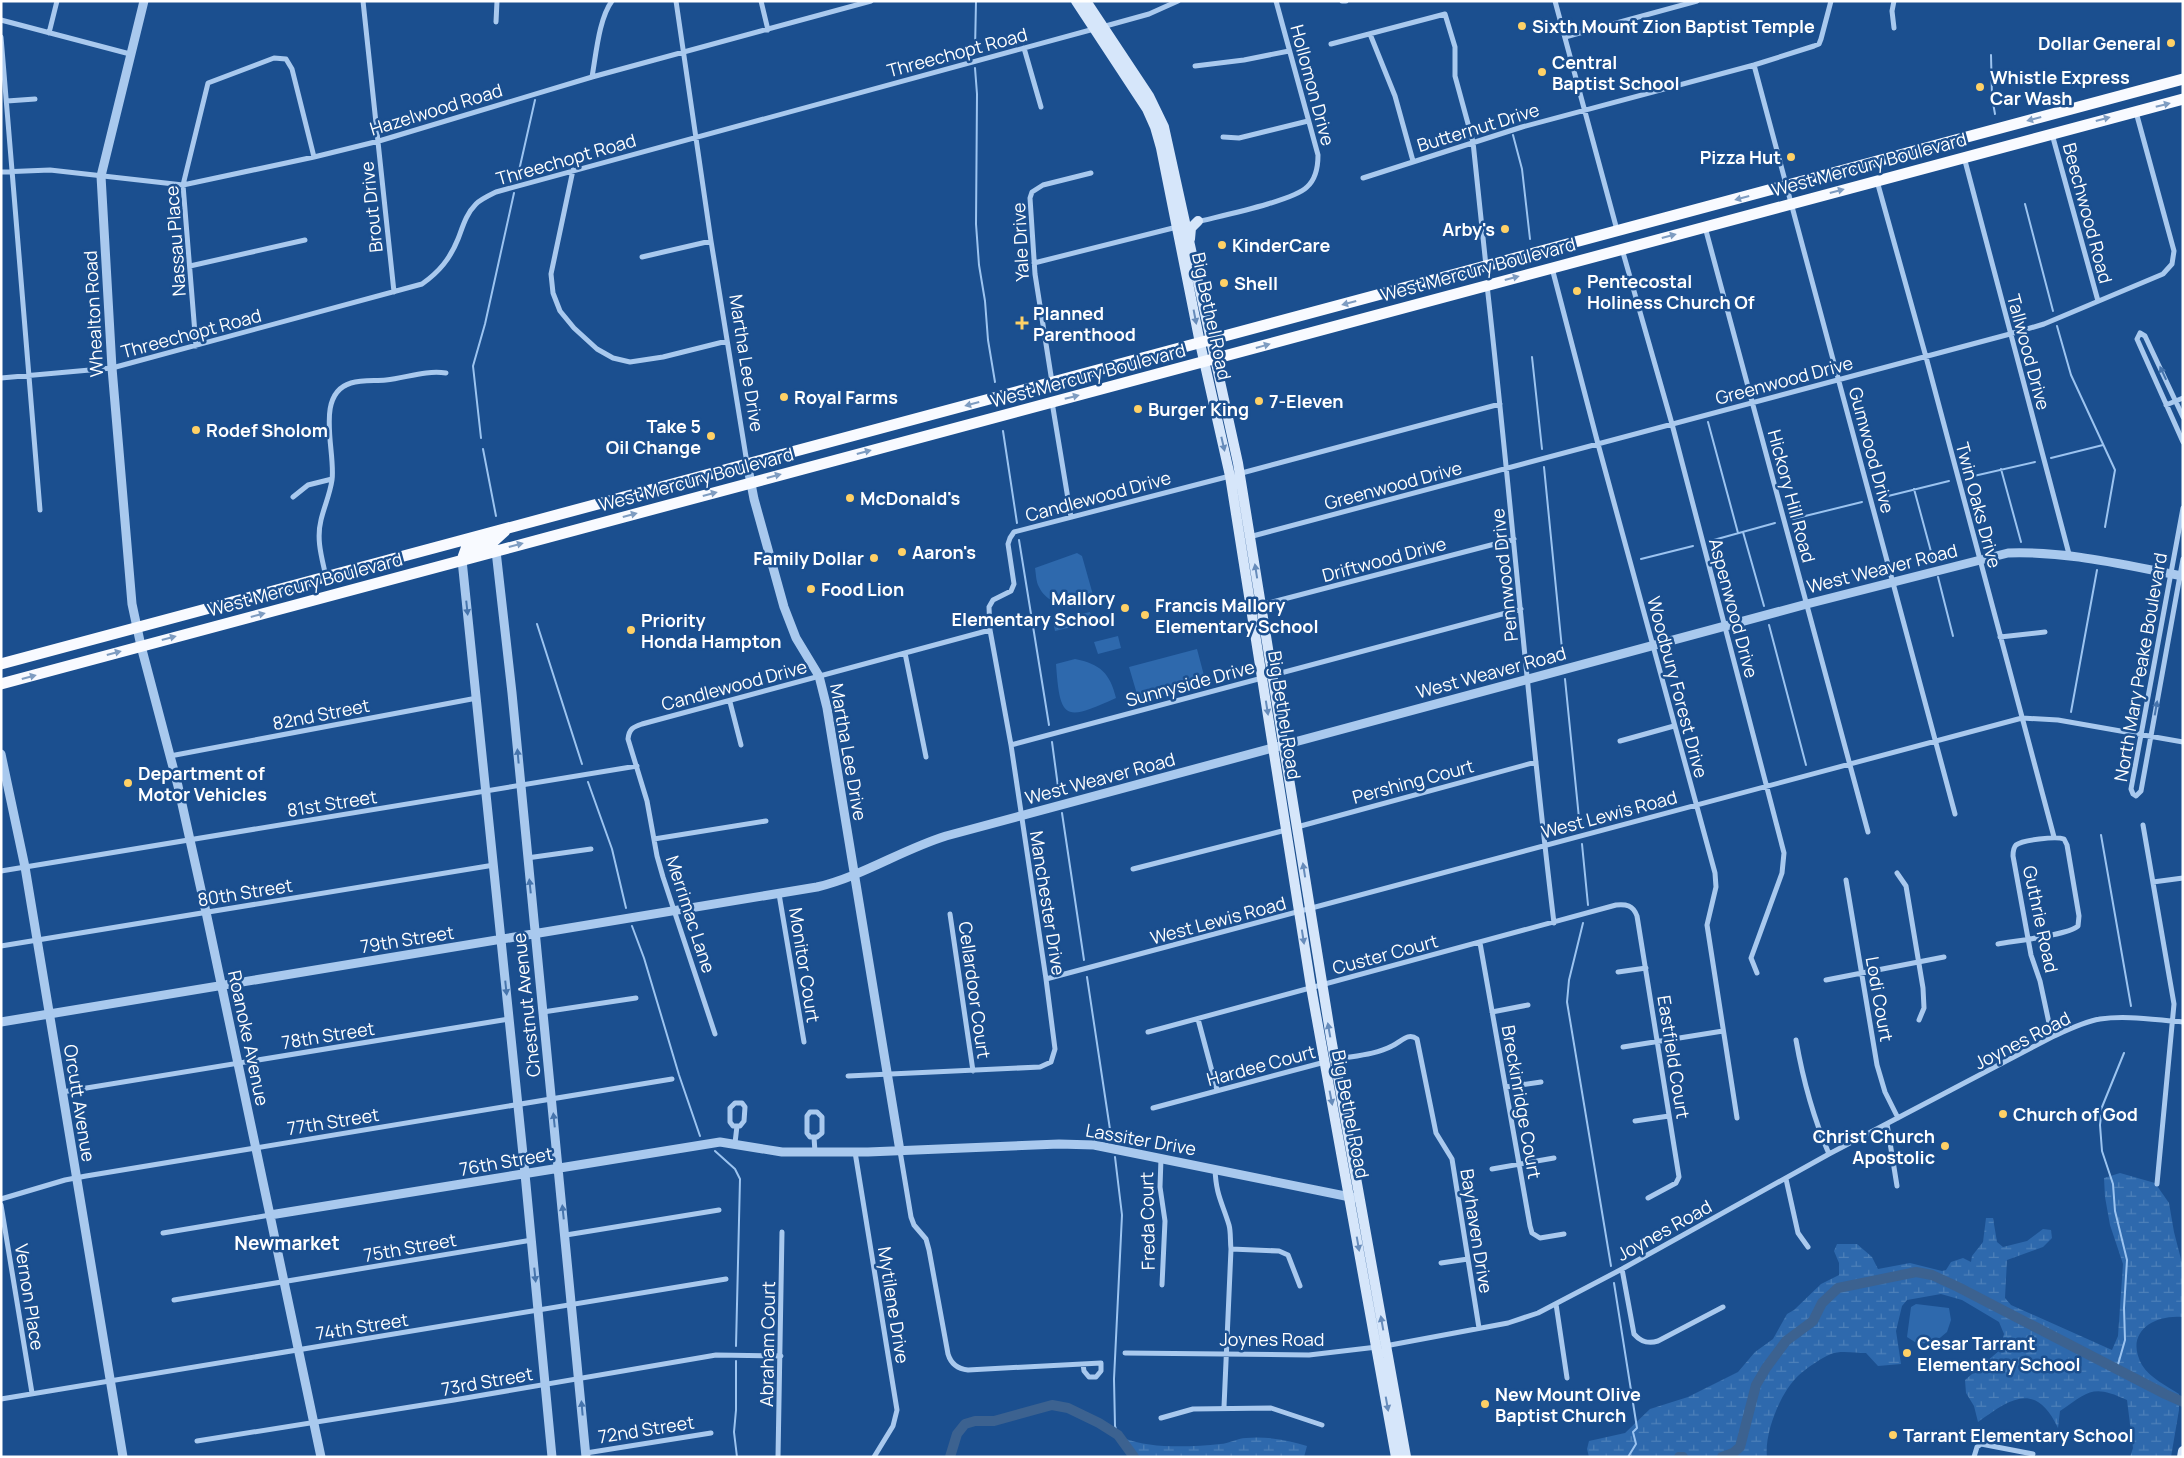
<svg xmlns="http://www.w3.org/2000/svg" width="2184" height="1458" font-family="Manrope,sans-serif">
<defs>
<pattern id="green-dots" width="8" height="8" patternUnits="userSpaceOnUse" patternTransform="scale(1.25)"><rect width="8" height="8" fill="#2e69ad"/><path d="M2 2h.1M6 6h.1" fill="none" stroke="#4d80b9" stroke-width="1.8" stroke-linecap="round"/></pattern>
<pattern id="wetland-marsh" width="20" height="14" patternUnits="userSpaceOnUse" patternTransform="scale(1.25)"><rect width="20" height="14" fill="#2e69ad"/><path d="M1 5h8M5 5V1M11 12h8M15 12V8" fill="none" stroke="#4d80b9"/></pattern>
</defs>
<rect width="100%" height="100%" fill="#1b4f8f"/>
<path fill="url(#green-dots)" d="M1090 612 1093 622 1055 631 1053 621Z"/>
<path fill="url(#wetland-marsh)" d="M2120 1173 2155 1183 2169 1203 2174 1232 2183 1267V1317C2153 1314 2124 1333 2142 1365 2150 1378 2167 1386 2179 1394V1410L2171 1457H2130L2133 1448 2127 1400C2093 1384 2089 1391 2060 1411L2058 1428C2036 1381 2011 1398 1978 1422L1974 1406 1966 1393 1965 1380 2000 1350 2004 1334 1999 1322 1962 1300 1941 1294 1907 1300 1902 1306 1896 1331 1901 1364 1878 1366 1866 1353C1856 1353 1840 1350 1831 1354 1821 1358 1807 1368 1799 1375 1781 1391 1764 1433 1767 1457H1589L1587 1449 1589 1441 1625 1433 1650 1409 1688 1397 1738 1372 1755 1352 1773 1339 1787 1314 1794 1310 1821 1284 1839 1275V1263L1834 1251 1837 1244H1857L1872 1257 1878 1269 1910 1263 1942 1271 1946 1270 1951 1262 1963 1258 1971 1262 1972 1256 1983 1242 1986 1218H1993L1997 1242 2003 1247 2027 1241 2043 1229 2051 1230 2052 1238 2043 1247 2007 1260 2005 1298 2011 1305 2112 1350 2118 1336 2123 1264 2110 1225 2105 1197 2104 1178Z
M1124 1438C1150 1449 1191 1447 1220 1444 1229 1444 1237 1438 1246 1438 1266 1436 1288 1440 1307 1446L1304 1457H1137Z"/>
<path fill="#2e69ad" d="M1077 553 1082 556 1095 602C1076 607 1049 608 1039 587 1036 582 1036 574 1035 568Z
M1118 636 1121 648 1098 654 1094 642Z
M1197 649 1206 683 1139 701 1129 667Z
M1075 659C1100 664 1110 673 1116 698 1065 721 1060 721 1056 664Z
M1916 1304 1949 1308 1951 1320 1947 1332 1935 1342 1918 1344 1907 1337 1911 1307Z"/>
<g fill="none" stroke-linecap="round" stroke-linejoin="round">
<path stroke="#9cc4f0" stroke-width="2" d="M975 50 976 1
M1991 55 1992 97 1995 114
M975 68 977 94 976 224 979 265 985 301 988 340 995 382
M1513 135 1522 169 1530 239
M518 175 535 100
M2025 204 2053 311
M2057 326 2071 375 2115 470 2105 527
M1532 357 1542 449
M1708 422 1738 533
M1003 431 1017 523
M481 438 473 366 485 324 514 193
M483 449 496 516
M2051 458 2103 445
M1544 467 1563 659
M2001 469 2021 542
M1965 478 2035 462
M1914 489 1933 559
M1880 498 1949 481
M1793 519 1862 502
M1743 532 1764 606
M1019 540 1049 725
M1710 541 1775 523
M1641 559 1693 546
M1938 577 1953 636
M537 624 582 764
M1769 625 1806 765
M1565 679 1580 828
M2071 712 2097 570
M1052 742 1059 794
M588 782 612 849 626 908
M1062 813 1084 960
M2101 835 2131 1006
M1582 844 1588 905
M1583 923 1569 980 1567 1002 1611 1266
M632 926 644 958 679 1075 700 1136
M1087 977 1111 1136
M715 1151 735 1169 740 1179 736 1346
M1115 1157 1122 1215 1114 1379 1115 1426 1118 1435
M1614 1283 1637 1428 1633 1432 1636 1444 1628 1457
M736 1361V1410L734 1432 737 1457
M2117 1368 2125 1340 2124 1308 2127 1260 2115 1211 2113 1184 2102 1151 2100 1125 2102 1107 2124 1053"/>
<path stroke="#3c6290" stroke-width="10" d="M950 1457 957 1434 965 1424 975 1421H994L1052 1405 1068 1408 1099 1423 1118 1435 1134 1457
M1679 1457H1683
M1722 1457 1733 1453 1740 1447 1756 1385 1766 1368 1786 1341 1813 1321 1822 1303 1838 1288 1916 1272 1932 1275 1958 1287 2165 1394 2183 1402"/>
<path stroke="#a9c9ee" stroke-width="5" d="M363 1 394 292
M676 1 711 241 747 463
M761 1 768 30
M1342 1H1346
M1555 1 1617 230
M1 20 130 54
M496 22 497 1
M1102 27 1149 14 1178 1
M1894 28 1892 11 1894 1
M49 33 57 1
M1370 34 1395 96 1413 161
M1 37 40 510
M1565 37 1697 1
M1331 44 1445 14 1455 47V76L1473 142 1486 266
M1024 48 1041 107
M1754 65 1955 814
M1195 66 1244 60 1289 51
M592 77C596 55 599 18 612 1
M7 101 35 99
M2052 134 2098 301
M1223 137 1239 138 1308 121
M1964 157 2069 554
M573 170 551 274 553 293 560 311 574 328 597 349 613 358 630 362 663 357 727 341
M1 172 50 170 183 185 314 157 379 141 592 77 871 1
M1363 178 1522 127 1754 65 1814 46 1819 44 1821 39 1831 1
M1877 181 1926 357 2054 837
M1197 222C1220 216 1293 201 1307 187 1316 179 1318 167 1318 155L1276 1
M1705 227 1868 832
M1622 249 1672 424 1784 853 1782 873 1751 958 1757 973
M642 257 711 241
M1034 263 1177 227
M190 266 305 240
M1552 268 1598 444 1715 873 1716 887 1707 925 1737 1118
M1487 285C1511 498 1528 711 1554 923
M196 346 183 185 208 83 274 58 286 59 292 69 314 157
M1 378 112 368 422 284C439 272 450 259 458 239 463 226 466 214 476 204 481 199 490 195 496 192L1094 29
M1052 382 1035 274 1030 198 1032 192 1043 185 1091 173
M1052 402 1071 517
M2166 405 2183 398
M2183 417 2145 336 2140 333 2137 339 2183 442
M1238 474 1500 404
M293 497 308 485 332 479
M2183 508 2131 789 2133 794 2136 796 2141 791 2183 559
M1249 537 2010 334 2044 324 2163 274 2172 264 2174 251 2136 112
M326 577C322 558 316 540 321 520 324 507 330 494 332 480 336 452 314 394 351 383 362 380 374 381 386 380 406 378 425 370 446 373
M1261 605 1514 539
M2000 637 2045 632
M905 653 926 757
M730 702 741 745
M1620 741 1674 726
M1011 745 1521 609
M170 756 477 698
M2143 825 2174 1004 2157 1184
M1297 827 1536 762
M654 839 766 821
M527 858 591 849
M1133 869 1286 830
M1 871 637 766
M1897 873 1906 886 1923 988 1924 1008 1919 1020
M1846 880 1877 1065 1885 1092 1898 1118
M2153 882 2183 878
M779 894 804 1042
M950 914 973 1071
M1480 943 1530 1226 1532 1233 1540 1238 1564 1234
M1998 944C2014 941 2069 935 2078 926L2079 916 2067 845 2064 839C2056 836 2022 840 2016 845 2013 848 2013 852 2013 856L2031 955 2040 981 2052 1037
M1 946 494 865
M1618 972 1646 968
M1046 979 2022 718 2058 720 2183 742
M1826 980 1944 957
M543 1012 636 998
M1492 1012 1528 1005
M1198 1019 1217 1090
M1148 1032 1616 905C1626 904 1633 905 1637 916L1679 1177 1676 1183 1648 1198
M715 1034 663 877 657 856 647 801 628 739C629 729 633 727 642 724L990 630
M1796 1040C1803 1080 1813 1117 1829 1154
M1623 1047 1723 1031
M1333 1060C1352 1056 1375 1055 1392 1046 1401 1042 1408 1032 1417 1039L1436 1133 1452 1159 1479 1328
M848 1076 1040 1067 1051 1062 1055 1049 1046 979 1011 745 990 630 989 607 993 600 1011 591 1014 584 1008 544 1010 538 1014 532 1230 476
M1506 1087 1541 1082
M62 1092 509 1019
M735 1103H742L745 1107 744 1121 740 1126H733L730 1122V1108Z
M1153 1108 1325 1062
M810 1112H817L822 1117V1133L817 1137H810L807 1133V1116Z
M1635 1121 1669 1116
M1887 1124 1897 1186
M814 1137 815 1152
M735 1143 737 1126
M900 1151 911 1217 914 1225 926 1239 929 1250 948 1354C951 1364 958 1369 968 1370L1101 1363V1371L1096 1377H1089L1084 1371 1083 1364
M855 1152 897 1410 893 1426 874 1457
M1161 1158 1160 1187 1165 1221 1162 1285
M1215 1169C1216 1195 1222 1202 1229 1225 1231 1232 1230 1241 1231 1249L1224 1407
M1492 1169 1554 1158
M1786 1179 1798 1233 1808 1247
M1 1199 65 1180 86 1176 672 1079
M1 1205 32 1393
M163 1233 270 1215
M566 1235 719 1210
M1231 1249 1279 1251 1288 1255 1300 1286
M1441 1263 1468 1259
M1622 1269 1634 1334C1641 1342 1648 1344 1658 1341L1723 1307
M174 1300 532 1240
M1556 1304 1567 1378
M1385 1346 1508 1323 1538 1313 1622 1269 1829 1154 2052 1037C2067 1030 2083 1022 2100 1019 2127 1015 2155 1020 2183 1022
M1125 1353 1309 1355 1377 1347
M1 1399 726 1279
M1161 1418 1193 1409 1271 1408 1322 1425
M197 1441 454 1400 716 1355 781 1356
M586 1453 711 1433
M778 1457 782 1232
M1974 1457 1977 1447 1981 1444 2033 1454"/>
<path stroke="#a9c9ee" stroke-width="9" d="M144 1 101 176 112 368 132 604 141 646 178 786 206 912 321 1457
M747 463 754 499 784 607 796 638 819 676 827 708 900 1151
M496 551 512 693 586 1457
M462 560 525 1174 552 1457
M1 754 25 867 123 1457
M1 1022 817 887C863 876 901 850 946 836L1807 604 2008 553C2069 551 2123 565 2183 576
M270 1215 720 1142 782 1152H868L1059 1144 1094 1145 1355 1198"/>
<path stroke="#d6e6fa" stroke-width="10" d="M1076 1 1147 109 1155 127 1161 148 1200 343 1230 476 1311 987 1396 1457
M1086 1 1149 96 1164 127 1238 463 1331 1038 1406 1457
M1190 239 1191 228 1198 221
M2182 1457 2183 1451"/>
<path stroke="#f8faff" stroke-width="11" d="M462 560 466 549 494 541 505 531
M1 664 2183 79
M1 684 2183 99"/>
</g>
<defs><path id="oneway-solid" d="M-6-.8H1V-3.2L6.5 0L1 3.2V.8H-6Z" transform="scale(1.25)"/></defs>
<g fill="#7e9cc1">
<use href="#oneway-solid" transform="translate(2163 105) rotate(-14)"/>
<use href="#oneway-solid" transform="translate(2034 119) rotate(165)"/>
<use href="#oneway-solid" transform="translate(2103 119) rotate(-15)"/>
<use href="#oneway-solid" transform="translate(1837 191) rotate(-15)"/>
<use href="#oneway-solid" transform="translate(1742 198) rotate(165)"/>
<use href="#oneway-solid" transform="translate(1669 236) rotate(-15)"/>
<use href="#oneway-solid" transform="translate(1512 278) rotate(-15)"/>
<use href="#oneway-solid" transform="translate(1349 303) rotate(165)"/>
<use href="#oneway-solid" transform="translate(1263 346) rotate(-16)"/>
<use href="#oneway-solid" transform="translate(1072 397) rotate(-14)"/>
<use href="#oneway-solid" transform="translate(972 404) rotate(165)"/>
<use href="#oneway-solid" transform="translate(864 452) rotate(-15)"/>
<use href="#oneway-solid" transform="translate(774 476) rotate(-15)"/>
<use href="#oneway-solid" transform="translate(710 494) rotate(-15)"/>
<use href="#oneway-solid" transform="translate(630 515) rotate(-15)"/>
<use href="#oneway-solid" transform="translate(516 545) rotate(-15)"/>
<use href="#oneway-solid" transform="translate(258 615) rotate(-15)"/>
<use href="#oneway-solid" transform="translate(169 638) rotate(-15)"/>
<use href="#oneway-solid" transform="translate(114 653) rotate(-15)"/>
<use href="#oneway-solid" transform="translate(29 677) rotate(-15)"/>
</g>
<g fill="#668bba">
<use href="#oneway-solid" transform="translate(1195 317) rotate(79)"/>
<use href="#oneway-solid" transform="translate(1223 444) rotate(77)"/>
<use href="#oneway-solid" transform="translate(1256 571) rotate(-99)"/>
<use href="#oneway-solid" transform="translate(1267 708) rotate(81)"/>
<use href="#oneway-solid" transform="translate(1304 870) rotate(-99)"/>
<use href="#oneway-solid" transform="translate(1303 937) rotate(81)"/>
<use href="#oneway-solid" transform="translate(1329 1030) rotate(-100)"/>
<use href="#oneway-solid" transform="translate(1331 1098) rotate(79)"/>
<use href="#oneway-solid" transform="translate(1358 1244) rotate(80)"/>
<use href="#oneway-solid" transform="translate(1382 1323) rotate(-100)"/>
<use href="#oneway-solid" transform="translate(1387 1404) rotate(80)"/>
</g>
<g fill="#4674ac">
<use href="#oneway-solid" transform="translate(2163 373) rotate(-115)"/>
<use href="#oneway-solid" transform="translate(467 608) rotate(84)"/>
<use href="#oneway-solid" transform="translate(2156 708) rotate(-80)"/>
<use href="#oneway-solid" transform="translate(518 756) rotate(-95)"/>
<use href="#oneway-solid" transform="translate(530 886) rotate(-96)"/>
<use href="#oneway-solid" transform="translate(506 988) rotate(84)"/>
<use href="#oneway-solid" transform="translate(554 1120) rotate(-96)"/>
<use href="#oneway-solid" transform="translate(563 1212) rotate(-96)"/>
<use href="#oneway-solid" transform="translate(535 1275) rotate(84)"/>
<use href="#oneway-solid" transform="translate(582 1408) rotate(-95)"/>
</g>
<g fill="#ffd166" stroke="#1b4f8f" stroke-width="2">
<circle cx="1522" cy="26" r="5"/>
<circle cx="2171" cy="43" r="5"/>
<circle cx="1542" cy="72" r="5"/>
<circle cx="1980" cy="87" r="5"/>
<circle cx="1791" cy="157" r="5"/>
<circle cx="1505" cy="229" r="5"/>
<circle cx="1222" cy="245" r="5"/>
<circle cx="1224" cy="283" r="5"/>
<circle cx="1577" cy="291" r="5"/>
<path d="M1019.5 315.5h5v5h5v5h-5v5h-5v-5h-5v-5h5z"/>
<circle cx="784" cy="397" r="5"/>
<circle cx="1259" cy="401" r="5"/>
<circle cx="1138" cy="409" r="5"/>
<circle cx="196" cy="430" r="5"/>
<circle cx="711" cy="436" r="5"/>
<circle cx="850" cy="498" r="5"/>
<circle cx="902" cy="552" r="5"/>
<circle cx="874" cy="558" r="5"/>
<circle cx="811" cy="589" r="5"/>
<circle cx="1125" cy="608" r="5"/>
<circle cx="1145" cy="615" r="5"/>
<circle cx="631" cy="630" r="5"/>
<circle cx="128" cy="783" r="5"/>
<circle cx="2003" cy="1114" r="5"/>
<circle cx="1945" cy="1146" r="5"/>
<circle cx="1907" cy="1353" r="5"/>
<circle cx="1485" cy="1404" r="5"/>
<circle cx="1893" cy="1435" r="5"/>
</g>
<g text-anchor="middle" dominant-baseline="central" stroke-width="5" stroke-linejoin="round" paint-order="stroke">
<g font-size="18" font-weight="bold" fill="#fff" stroke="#1b4f8f" text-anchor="start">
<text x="1532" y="26">Sixth Mount Zion Baptist Temple</text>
<text x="2161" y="43" text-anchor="end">Dollar General</text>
<text x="1552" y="62">Central<tspan x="1552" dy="21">Baptist School</tspan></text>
<text x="1990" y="77">Whistle Express<tspan x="1990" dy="21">Car Wash</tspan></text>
<text x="1781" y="157" text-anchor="end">Pizza Hut</text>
<text x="1495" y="229" text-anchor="end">Arby's</text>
<text x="1232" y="245">KinderCare</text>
<text x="1587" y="281">Pentecostal<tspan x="1587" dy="21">Holiness Church Of</tspan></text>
<text x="1234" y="283">Shell</text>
<text x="1033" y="313">Planned<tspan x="1033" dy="21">Parenthood</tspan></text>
<text x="794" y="397">Royal Farms</text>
<text x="1269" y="401">7-Eleven</text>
<text x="1148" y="409">Burger King</text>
<text x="701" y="426" text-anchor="end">Take 5<tspan x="701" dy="21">Oil Change</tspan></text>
<text x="206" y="430">Rodef Sholom</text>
<text x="860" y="498">McDonald's</text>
<text x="912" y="552">Aaron's</text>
<text x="864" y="558" text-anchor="end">Family Dollar</text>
<text x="821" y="589">Food Lion</text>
<text x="1115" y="598" text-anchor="end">Mallory<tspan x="1115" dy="21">Elementary School</tspan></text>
<text x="1155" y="605">Francis Mallory<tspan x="1155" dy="21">Elementary School</tspan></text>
<text x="641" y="620">Priority<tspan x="641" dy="21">Honda Hampton</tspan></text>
<text x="138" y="773">Department of<tspan x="138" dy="21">Motor Vehicles</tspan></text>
<text x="2013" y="1114">Church of God</text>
<text x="1935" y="1136" text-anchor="end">Christ Church<tspan x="1935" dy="21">Apostolic</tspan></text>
<text x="1917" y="1343">Cesar Tarrant<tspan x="1917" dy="21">Elementary School</tspan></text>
<text x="1495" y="1394">New Mount Olive<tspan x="1495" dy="21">Baptist Church</tspan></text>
<text x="1903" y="1435">Tarrant Elementary School</text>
</g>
<g font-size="18" fill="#fff" stroke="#1b4f8f">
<text transform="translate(957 52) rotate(-15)">Threechopt Road</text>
<text transform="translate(1313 85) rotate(75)">Hollomon Drive</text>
<text transform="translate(436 109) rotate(-17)">Hazelwood Road</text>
<text transform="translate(1478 127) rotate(-17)">Butternut Drive</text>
<text transform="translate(566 159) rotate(-16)">Threechopt Road</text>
<text transform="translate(1869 164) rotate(-15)">West Mercury Boulevard</text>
<text transform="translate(371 207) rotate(-96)">Brout Drive</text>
<text transform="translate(2088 213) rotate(75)">Beechwood Road</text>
<text transform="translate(175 241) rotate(-94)">Nassau Place</text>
<text transform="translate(1020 242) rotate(-93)">Yale Drive</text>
<text transform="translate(1478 269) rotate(-15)">West Mercury Boulevard</text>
<text transform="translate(93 314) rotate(-93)">Whealton Road</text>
<text transform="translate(1212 316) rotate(78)">Big Bethel Road</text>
<text transform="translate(191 333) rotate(-15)">Threechopt Road</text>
<text transform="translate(2029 352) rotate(75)">Tallwood Drive</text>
<text transform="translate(747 363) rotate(81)">Martha Lee Drive</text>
<text transform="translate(1088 375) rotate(-15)">West Mercury Boulevard</text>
<text transform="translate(1784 380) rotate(-15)">Greenwood Drive</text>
<text transform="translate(1872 450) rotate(75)">Gumwood Drive</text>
<text transform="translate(696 479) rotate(-15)">West Mercury Boulevard</text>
<text transform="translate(1393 485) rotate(-15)">Greenwood Drive</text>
<text transform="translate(1098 496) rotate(-15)">Candlewood Drive</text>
<text transform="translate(1792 496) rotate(75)">Hickory Hill Road</text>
<text transform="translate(1979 505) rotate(75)">Twin Oaks Drive</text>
<text transform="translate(1384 559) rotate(-15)">Driftwood Drive</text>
<text transform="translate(1882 568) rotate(-14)">West Weaver Road</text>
<text transform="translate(1504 575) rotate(-96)">Pennwood Drive</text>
<text transform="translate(305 584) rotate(-15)">West Mercury Boulevard</text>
<text transform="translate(1734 608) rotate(75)">Aspenwood Drive</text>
<text transform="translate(2140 667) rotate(-80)">North Mary Peake Boulevard</text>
<text transform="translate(1491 672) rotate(-15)">West Weaver Road</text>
<text transform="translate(1190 683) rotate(-15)">Sunnyside Drive</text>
<text transform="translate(734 685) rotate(-15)">Candlewood Drive</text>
<text transform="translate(1678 687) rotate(75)">Woodbury Forest Drive</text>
<text transform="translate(321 714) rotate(-11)">82nd Street</text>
<text transform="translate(1285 715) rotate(81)">Big Bethel Road</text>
<text transform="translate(849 752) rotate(80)">Martha Lee Drive</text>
<text transform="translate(1100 778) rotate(-15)">West Weaver Road</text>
<text transform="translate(1413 781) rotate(-15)">Pershing Court</text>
<text transform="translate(332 803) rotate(-9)">81st Street</text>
<text transform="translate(1609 814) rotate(-15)">West Lewis Road</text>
<text transform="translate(245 892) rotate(-9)">80th Street</text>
<text transform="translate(1048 903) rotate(81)">Manchester Drive</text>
<text transform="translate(691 914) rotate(72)">Merrimac Lane</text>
<text transform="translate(2041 919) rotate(78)">Guthrie Road</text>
<text transform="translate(1218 920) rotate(-15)">West Lewis Road</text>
<text transform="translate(407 939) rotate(-9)">79th Street</text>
<text transform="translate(1385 954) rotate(-15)">Custer Court</text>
<text transform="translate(805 965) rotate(81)">Monitor Court</text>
<text transform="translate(975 990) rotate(82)">Cellardoor Court</text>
<text transform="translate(1880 999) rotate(80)">Lodi Court</text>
<text transform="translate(526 1005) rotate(-96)">Chestnut Avenue</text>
<text transform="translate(328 1035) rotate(-9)">78th Street</text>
<text transform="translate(249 1038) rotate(78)">Roanoke Avenue</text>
<text transform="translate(2022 1040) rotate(-27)">Joynes Road</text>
<text transform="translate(1674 1057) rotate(81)">Eastfield Court</text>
<text transform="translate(1261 1065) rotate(-15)">Hardee Court</text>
<text transform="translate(1522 1102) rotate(80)">Breckinridge Court</text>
<text transform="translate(80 1103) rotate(81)">Orcutt Avenue</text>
<text transform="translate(1351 1114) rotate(79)">Big Bethel Road</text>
<text transform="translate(333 1121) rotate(-9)">77th Street</text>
<text transform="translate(1141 1139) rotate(10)">Lassiter Drive</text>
<text transform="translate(506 1161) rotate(-10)">76th Street</text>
<text transform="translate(1147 1221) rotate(-91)">Freda Court</text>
<text transform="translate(1664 1230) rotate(-29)">Joynes Road</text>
<text transform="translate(1477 1231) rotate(81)">Bayhaven Drive</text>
<text transform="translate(410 1247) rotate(-10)">75th Street</text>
<text transform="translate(30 1297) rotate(81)">Vernon Place</text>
<text transform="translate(894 1305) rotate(81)">Mytilene Drive</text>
<text transform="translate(362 1326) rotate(-9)">74th Street</text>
<text x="1272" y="1339">Joynes Road</text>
<text transform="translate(767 1344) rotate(-89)">Abraham Court</text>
<text transform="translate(487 1381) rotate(-10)">73rd Street</text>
<text transform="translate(646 1429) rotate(-9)">72nd Street</text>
</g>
<g font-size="19" font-weight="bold" fill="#fff" stroke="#1b4f8f">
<text x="287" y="1243">Newmarket</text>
</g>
</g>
<rect width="2184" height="1458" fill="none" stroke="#ffffff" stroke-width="5"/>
</svg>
